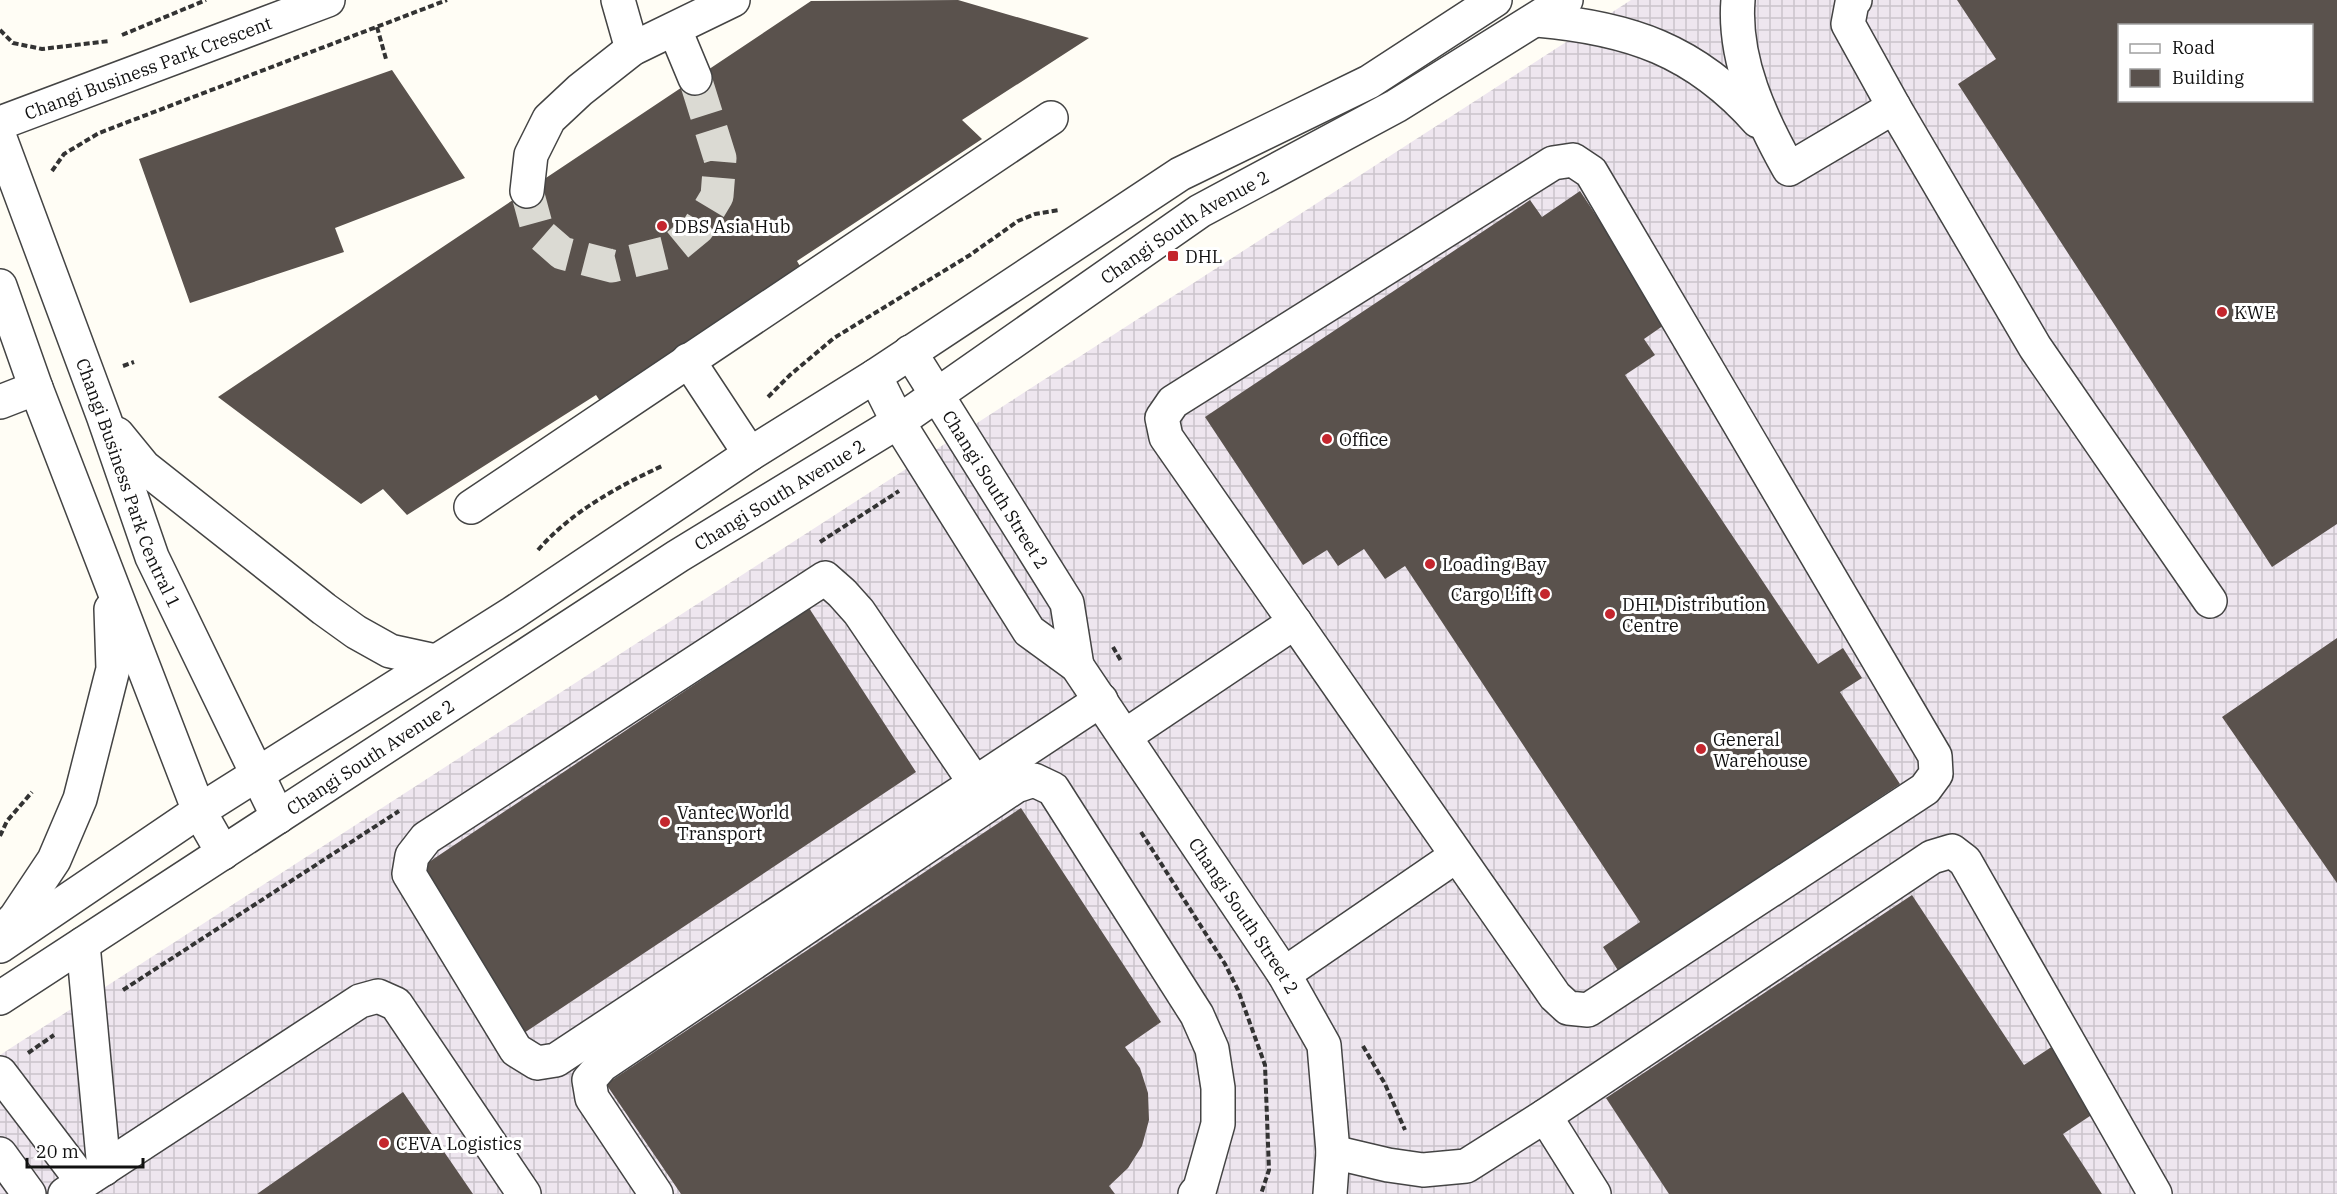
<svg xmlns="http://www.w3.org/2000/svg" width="2337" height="1194" font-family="'IBM Plex Serif',serif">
<defs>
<pattern id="industrial-grid" width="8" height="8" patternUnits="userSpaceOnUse" patternTransform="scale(1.5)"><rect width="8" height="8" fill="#eee6ef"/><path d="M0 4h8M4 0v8" fill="none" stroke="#cbc4cc"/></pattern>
</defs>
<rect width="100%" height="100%" fill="#fffdf5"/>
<path fill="url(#industrial-grid)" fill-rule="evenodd" d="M1631 0H2337V1194H0V1055ZM2120 26H2312V100H2120Z"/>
<path fill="#5a524d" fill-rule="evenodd" d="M958 0 1089 38 962 120 982 139 797 261 801 268 600 401 596 395 407 515 383 489 361 504 218 397 811 1Z
M1957 0H2337V524L2272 567 1958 84 1996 59ZM2120 26H2312V100H2120Z
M392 70 465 178 335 228 344 252 190 303 139 159Z
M1580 191 1667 323 1644 339 1655 355 1625 375 1818 664 1843 648 1862 678 1840 692 1900 784 1619 972 1603 947 1640 922 1405 566 1385 579 1364 549 1338 566 1327 550 1303 565 1205 417 1530 200 1542 217Z
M809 608 916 772 521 1035 414 872Z
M2337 638V883L2222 717Z
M1021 808 1161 1022 1125 1047 1140 1068 1148 1093 1149 1120 1142 1146 1128 1168 1109 1186 1115 1194H681L606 1084Z
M1912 895 2024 1065 2053 1046 2096 1112 2063 1134 2102 1194H1669L1606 1098Z
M403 1092 473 1194H257Z"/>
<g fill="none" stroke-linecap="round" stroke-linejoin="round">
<path stroke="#dbdad3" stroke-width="33" stroke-dasharray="33 16" stroke-linecap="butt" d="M527 191 538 232 562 253 612 266 669 252 698 228 717 196 720 158 695 78"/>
<g stroke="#444" stroke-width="36">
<g id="minor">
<path d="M618 0 632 49"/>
<path d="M1738 0C1733 60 1761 119 1789 169L1894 107"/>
<path d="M1855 0 1852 3 1848 24 1894 107 2035 347 2210 601"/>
<path d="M1537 20C1629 28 1695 50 1758 121"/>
<path d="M675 30 695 78"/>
<path id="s1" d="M0 123 328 0"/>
<path id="s2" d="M0 138 104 418 152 557 278 817"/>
<path d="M1573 160 1591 172 1935 756 1936 774 1925 789 1588 1010 1568 1008 1555 996 1166 437 1162 418 1173 402 1553 163Z"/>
<path d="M527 191 531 155 549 119 580 90 632 49 733 0"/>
<path d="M0 286 36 388 199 811 223 853"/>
<path id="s3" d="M910 352 1067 603 1077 666"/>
<path d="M688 360 750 454"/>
<path id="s4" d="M875 376 898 422 1029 631 1077 666 1284 974 1324 1045 1333 1152 1330 1194"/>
<path d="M0 402 36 388"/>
<path d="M117 434 144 467 324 609 356 632 390 651 436 661"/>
<path d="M471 507 1051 118"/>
<path d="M1125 736 1295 622"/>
<path d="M975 783 859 612 842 593 825 578 426 838 412 856 409 874 516 1050 537 1063 556 1060 1101 700"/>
<path d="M0 934 16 917 54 860 80 799 113 669 111 609"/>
<path d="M83 944 104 1169"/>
<path d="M0 946 199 811 513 613 750 454 875 376 1180 174 1369 82 1495 0"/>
<path d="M1284 974 1456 856"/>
<path id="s5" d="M0 998 678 556 898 422 1200 211 1396 106 1566 0"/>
<path d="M0 1073 83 1182"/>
<path d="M1545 1116 1594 1194"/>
<path d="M1333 1152 1388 1165 1423 1170 1466 1166 1545 1116 1932 857 1952 851 1965 861 2155 1194"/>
<path d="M0 1154 29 1194"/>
<path d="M65 1194 360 1001 378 996 396 1004 524 1194"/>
<path d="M656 1194 592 1098 589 1080 602 1065 1016 786 1034 780 1053 789 1197 1015 1212 1049 1218 1088V1124L1200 1188 1195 1194"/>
</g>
</g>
<path stroke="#333" stroke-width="4" stroke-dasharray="6 3" stroke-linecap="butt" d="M377 27 386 59
M0 30 13 43 42 49 109 41
M122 35 206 0
M52 171 64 154 99 133 447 0
M123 366 134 362
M768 397 790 375 834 338 970 255 1018 221 1035 214 1059 210
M820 542 899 491
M538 550C571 512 617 487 662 466
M1113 647 1121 661
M1141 832 1225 964 1238 990 1265 1065 1269 1170 1261 1194
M0 836 7 821 32 792
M123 990 399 811
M1363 1046 1385 1084 1405 1130
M28 1053 54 1035"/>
<use href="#minor" stroke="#fff" stroke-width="33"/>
</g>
<g fill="#c4262e" stroke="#fff" stroke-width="2">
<circle cx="662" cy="226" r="6"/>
<rect x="1167" y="250" width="12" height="12" rx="3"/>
<circle cx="2222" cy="312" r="6"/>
<circle cx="1327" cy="439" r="6"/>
<circle cx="1430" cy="564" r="6"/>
<circle cx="1545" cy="594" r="6"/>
<circle cx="1610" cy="614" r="6"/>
<circle cx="1701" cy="749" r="6"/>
<circle cx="665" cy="822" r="6"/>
<circle cx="384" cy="1143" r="6"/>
</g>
<g text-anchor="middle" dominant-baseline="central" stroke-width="6" stroke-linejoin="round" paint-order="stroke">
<g font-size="18" fill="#111" stroke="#fff">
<text stroke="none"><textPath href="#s1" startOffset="158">Changi Business Park Crescent</textPath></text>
<text stroke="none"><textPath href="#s5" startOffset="1414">Changi South Avenue 2</textPath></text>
<text stroke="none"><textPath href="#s2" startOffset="368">Changi Business Park Central 1</textPath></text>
<text stroke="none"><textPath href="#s3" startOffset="162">Changi South Street 2</textPath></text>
<text stroke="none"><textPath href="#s5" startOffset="928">Changi South Avenue 2</textPath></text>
<text stroke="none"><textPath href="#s5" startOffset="442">Changi South Avenue 2</textPath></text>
<text stroke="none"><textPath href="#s4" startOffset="658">Changi South Street 2</textPath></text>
</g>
<g font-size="18" fill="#111" stroke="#fff" text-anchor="start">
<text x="674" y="226">DBS Asia Hub</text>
<text x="1185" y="256">DHL</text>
<text x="2234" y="312">KWE</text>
<text x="1339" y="439">Office</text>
<text x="1442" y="564">Loading Bay</text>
<text x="1533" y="594" text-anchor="end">Cargo Lift</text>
<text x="1622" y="604">DHL Distribution<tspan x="1622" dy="21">Centre</tspan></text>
<text x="1713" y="739">General<tspan x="1713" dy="21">Warehouse</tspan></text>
<text x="677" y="812">Vantec World<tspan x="677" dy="21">Transport</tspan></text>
<text x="396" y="1143">CEVA Logistics</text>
</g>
</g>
<rect x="2118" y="24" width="195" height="78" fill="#ffffff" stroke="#a0a0a0" stroke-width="1.5"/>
<rect x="2130" y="44" width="30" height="9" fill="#ffffff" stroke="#a0a0a0" stroke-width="1.5"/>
<text x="2172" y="54" font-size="18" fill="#111111">Road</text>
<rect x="2130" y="69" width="30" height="18" fill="#5a524d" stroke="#a0a0a0" stroke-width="1.5"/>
<text x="2172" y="84" font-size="18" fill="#111111">Building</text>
<path d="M27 1158v9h116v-9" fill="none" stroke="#111111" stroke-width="3"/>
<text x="36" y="1158" font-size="18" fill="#111111" stroke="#ffffff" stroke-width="4.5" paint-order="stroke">20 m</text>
</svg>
